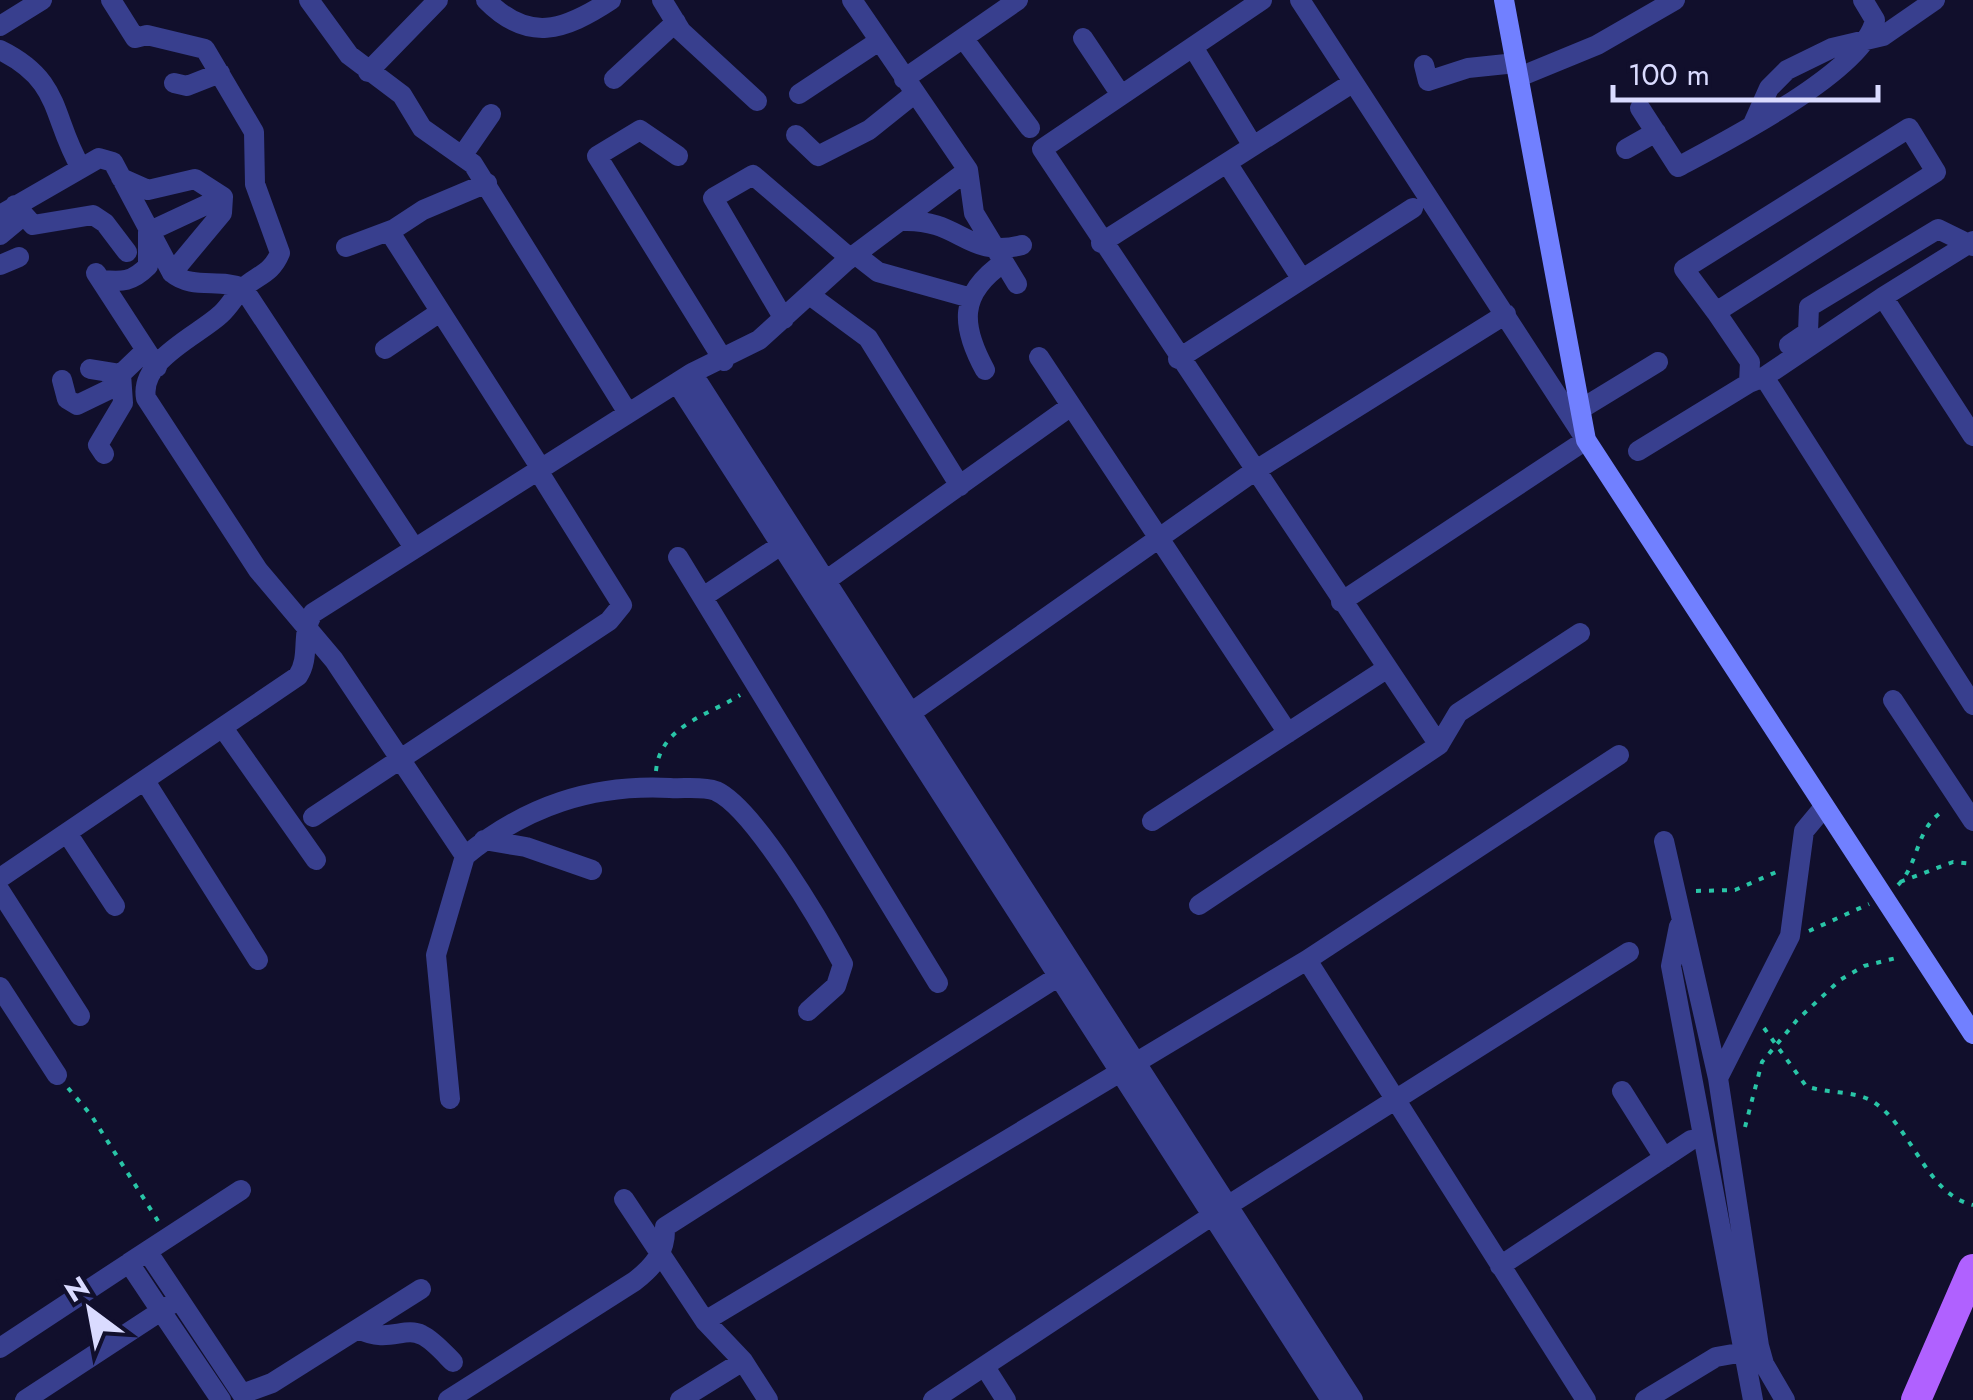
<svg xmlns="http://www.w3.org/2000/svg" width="1973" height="1400" font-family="Jost,sans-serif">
<rect width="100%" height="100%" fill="#110f2c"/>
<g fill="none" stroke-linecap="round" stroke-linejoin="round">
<path stroke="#29c5a7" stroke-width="4" stroke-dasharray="5 8" stroke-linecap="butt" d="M656 771C660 726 707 716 740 695
M1900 882 1953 862 1973 864
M1898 885C1920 862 1915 829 1943 811
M1696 891 1735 890 1781 870
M1809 931 1869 904
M1764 1028 1806 1086C1826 1094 1857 1090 1875 1103 1912 1128 1927 1195 1973 1205
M68 1088 91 1115 158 1221
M1745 1127 1762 1062 1797 1020 1840 980 1864 966 1900 957"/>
<path stroke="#383f8e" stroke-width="20" d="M111 0 135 38 147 35 205 49 254 132 255 184 280 253C271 275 256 275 241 290 234 297 229 307 221 314 199 335 139 360 146 398L258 570 334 660 465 856 436 955 450 1099
M309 0 349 55 402 95 422 128 473 164 628 413
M486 0C528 43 564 31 611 0
M662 0 681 31 757 101
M852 0 968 170 974 213 1017 284
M1300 0 1586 440 1341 602
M0 26 42 0
M963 38 1030 128
M1083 38 1121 95
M1193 47 1253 146
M0 50C63 81 51 117 81 168
M1424 65 1428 81 1468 68 1516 63
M368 72 438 0
M1519 77 1597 45 1675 0
M614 79 676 22
M904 79 1018 0
M174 83 187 86 220 73
M799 94 879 41
M1640 108 1678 167C1726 141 1864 71 1875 20L1863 0
M1752 126 1769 88 1787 70 1832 48 1883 36 1935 0
M796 135 818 156 869 130 914 94
M1626 149 1656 132
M462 156 491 114
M678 156 640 130 597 156 724 361
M1227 163 1301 278
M121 178 148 190 195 179 223 197
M15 205 33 225 93 215 105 223 127 252
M0 215 99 158 113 162 172 273C192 290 220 278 243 288L413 546
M903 221C961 219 967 259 1022 245
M389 231 540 467
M0 235 24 215
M1101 243 1352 83
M346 247 394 229 423 210 487 183
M855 254 878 272 971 298
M0 265 19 257
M96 273 157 367
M172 273 222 213 223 197
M101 280C123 282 132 282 148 266V232L223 197
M811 296 868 338 960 486
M1883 297 1973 241
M1716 312 1684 269 1909 128 1936 172 1716 312 1750 362 1749 383 1764 377
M784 319 713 198 753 175 850 258
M1789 345 1808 332 1809 307 1938 229 1973 246
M385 349 440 312
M1039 357 1288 733
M1178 359 1413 208
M90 369 121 374 146 350
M985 370C961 326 958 294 1003 263
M692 373 759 340 845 262 968 170
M62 380 67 399 77 405 108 390 121 374
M677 383 1331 1400
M1581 409 1658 362
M1973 436 1883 297 1764 377 1973 705
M1638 451 1749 383
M104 454 98 445 123 403 121 374
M678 557 938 983
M817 587 1071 406
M703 597 781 545
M1893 700 1973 821
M902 719 1253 472 1506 314
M223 728 316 860
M1439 745 1458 713 1580 633
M145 781 258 960
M313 817 609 621 622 605 537 469
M1152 821 1386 669
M67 833 115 906
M484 840 526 847 592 870
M1664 841 1718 1078 1790 936 1804 831 1824 807
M465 856C526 806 592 784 670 788 683 789 703 786 716 791 754 808 822 925 843 964L836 986 808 1011
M0 878 298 676C311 656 300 634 313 613L692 373 1353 1400
M0 891 80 1016
M1199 905 1439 745 1042 149 1262 0
M1679 926 1671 966 1753 1400
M1307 960 1586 1400
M0 987 57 1075
M1718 1078 1759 1346 1764 1364 1785 1400
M1622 1091 1664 1158
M241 1190 129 1263 161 1311 179 1299 246 1400
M624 1199 705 1321 743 1361 768 1400
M147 1251 179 1299
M1500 1266 1691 1140
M705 1321 1307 960 1619 755
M359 1329C388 1344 404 1326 422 1335 433 1340 445 1354 453 1362
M0 1348 129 1263
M985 1367 1006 1400
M242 1394 272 1383 421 1289
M25 1400 161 1311 221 1400
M448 1400 635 1281C654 1266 666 1252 665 1227L1059 976
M680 1400 743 1361
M933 1400 1213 1215 1629 952
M1645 1400 1716 1357 1744 1352"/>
<path stroke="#7180ff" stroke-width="20" d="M1504 0 1586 440 1973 1034"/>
<path stroke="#b061ff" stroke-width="30" d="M1916 1400 1973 1269"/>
</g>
<g transform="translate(90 1310) rotate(328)" stroke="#110f2c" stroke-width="8" paint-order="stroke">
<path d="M0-8L18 38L0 25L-18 38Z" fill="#dadbff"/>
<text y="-15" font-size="28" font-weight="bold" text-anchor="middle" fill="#dadbff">N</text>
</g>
<path d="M1613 85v15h265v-15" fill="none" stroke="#dadbff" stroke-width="5"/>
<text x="1628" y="85" font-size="30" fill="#dadbff" stroke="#110f2c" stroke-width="8" paint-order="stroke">100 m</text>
</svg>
